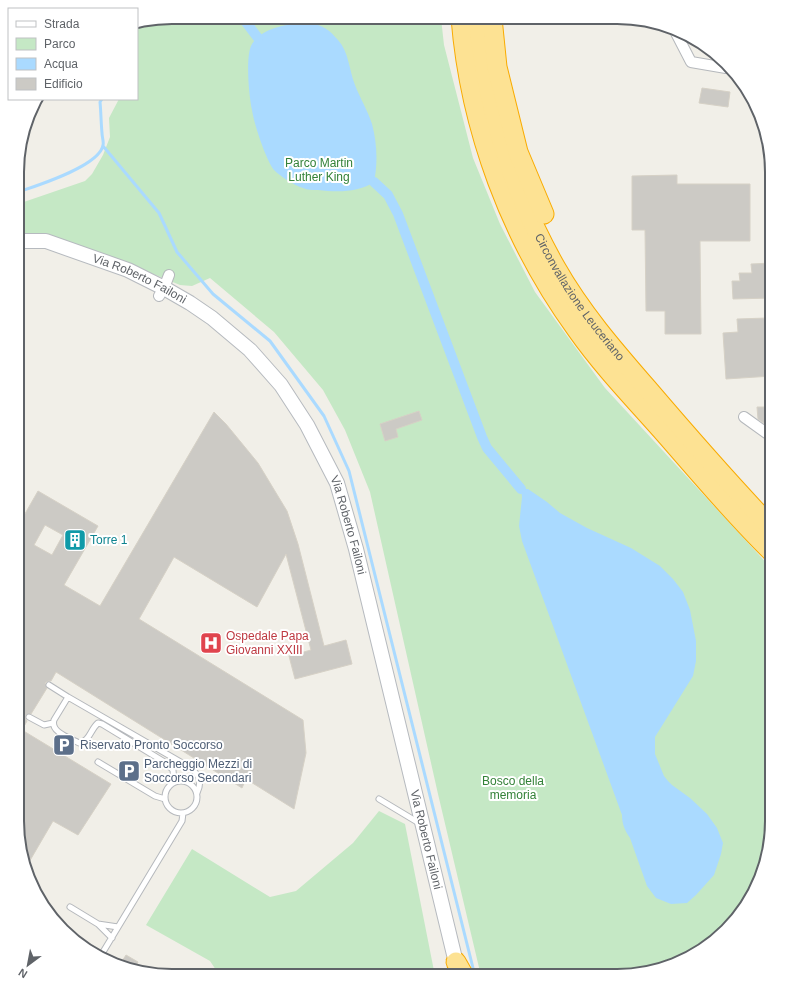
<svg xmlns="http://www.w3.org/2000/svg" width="789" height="993" font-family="Helvetica,sans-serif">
<rect width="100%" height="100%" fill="#f1efe8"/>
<path fill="#c5e8c5" d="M172 17 441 18 444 45 473 158 500 224 535 292 605 388 772 569V831L764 871 746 907 694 955 627 976H481L438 794 370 492 345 430 323 390 274 332 210 278 192 286 180 285 100 252 39 236 18 235V204L85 181 92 174 103 155 110 137 109 118 119 99H137V23Z
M379 811 405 824 435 976H220L210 961 146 925 192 849 270 897 296 891 353 843Z"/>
<path fill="#aadaff" d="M307 22C322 26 327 27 338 40 349 52 349 70 355 85 360 98 368 111 372 124 377 143 378 163 374 182 358 193 336 192 318 190 313 190 307 190 303 188 294 185 281 177 274 170 266 160 254 124 252 110 249 97 245 55 252 44 264 26 288 25 307 22Z
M521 489H528L547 502 560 513 587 528 631 548 660 566 673 579 683 592 690 610 696 641V661L693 676 655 737V754L664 776 668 781 672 785 690 798 707 814 717 828 723 843 721 854 714 875 696 895 687 903 671 904 656 898 647 886 630 838C625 831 622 824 622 815L522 541 519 526 522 497Z"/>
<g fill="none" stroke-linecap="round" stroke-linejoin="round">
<path stroke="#aadaff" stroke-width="3" d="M103 146 159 213 177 252 213 294 270 341 324 416 349 471 475 976
M18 192C36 186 100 166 103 145 104 142 102 137 102 133 101 123 101 112 100 102L102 99"/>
<path stroke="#aadaff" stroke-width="10" d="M242 17 258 38
M374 182 388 195 398 214 482 437 487 448 521 489"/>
</g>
<path fill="#cccac5" stroke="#d6d1c6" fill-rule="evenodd" d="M702 88 730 92 728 107 699 103Z
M677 175V184H750V241H700L701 334H665V311H646L645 230H632V176Z
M772 263V298L733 299 732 281H740L739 273H752L751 264Z
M767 318 768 330H772V376L726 379 723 333 738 332 737 319Z
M757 407H772V429L758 419Z
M419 411 422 420 396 429 398 437 385 441 380 424Z
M214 412 226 424 258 463 287 511 298 544 324 646 346 640 352 664 295 679 289 656 311 650 286 554 257 607 174 557 139 619 303 720 306 753 294 809 246 779 242 788 56 672 51 681H48L45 683 47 688 31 714 28 713 26 715 25 718 27 721 22 730 111 784 78 835 53 821 25 869 22 861 17 821 18 526 38 491 98 526 64 585 100 606ZM45 525 63 535 52 555 34 545Z
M126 955 138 962 134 970 119 966Z"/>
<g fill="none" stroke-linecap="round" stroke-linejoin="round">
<g stroke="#b5b8bc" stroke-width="7">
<path id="lane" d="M49 685 68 697
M29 717 44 725 53 723
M98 762 155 796 165 799
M165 797a16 16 0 1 1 32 0a16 16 0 1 1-32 0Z
M174 782 173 770 166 763 102 724 98 723C90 730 90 741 79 743 70 738 50 732 54 720L68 697 191 768C200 776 202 782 197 793
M379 799 419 823
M70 907 98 924 112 938
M98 924 118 927
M100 957 182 821 183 813"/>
</g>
<g stroke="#b5b8bc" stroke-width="12">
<path id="street" d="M676 33 691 62 726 68
M159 296 164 288 169 275
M744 417 772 437"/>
</g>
<g stroke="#b6babf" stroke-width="16">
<g id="secondary">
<path id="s1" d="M18 241H46L128 270 164 288 190 303 212 318 250 350 281 385 307 425 337 483 356 549 458 971"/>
</g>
</g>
<g stroke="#f9ab00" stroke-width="21">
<g id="highway">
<path d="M461 18C470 129 511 239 577 330 603 367 635 400 665 434 700 474 734 515 772 552"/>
<path id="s2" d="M478 18C487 106 512 191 556 268 581 312 614 350 647 388 688 436 729 483 772 528"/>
<path d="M492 18 497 67 518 152 544 214"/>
<path d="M456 962 464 976"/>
</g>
</g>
<use href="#lane" stroke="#fff" stroke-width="5"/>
<use href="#street" stroke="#fff" stroke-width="10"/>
<use href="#secondary" stroke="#fff" stroke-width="14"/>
<use href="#highway" stroke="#fde293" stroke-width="19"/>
</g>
<defs>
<g id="building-square" transform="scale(1.15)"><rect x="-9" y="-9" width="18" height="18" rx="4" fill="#0f9aa8" stroke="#fff"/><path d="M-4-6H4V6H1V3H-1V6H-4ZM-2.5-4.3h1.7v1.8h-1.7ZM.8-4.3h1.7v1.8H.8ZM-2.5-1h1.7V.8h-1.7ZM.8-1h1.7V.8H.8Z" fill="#fff"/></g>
<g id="hospital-square" transform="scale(1.15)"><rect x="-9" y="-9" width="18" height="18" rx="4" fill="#e0444e" stroke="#fff"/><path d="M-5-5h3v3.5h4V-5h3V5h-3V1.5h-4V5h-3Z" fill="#fff"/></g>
<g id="parking-square" transform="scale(1.15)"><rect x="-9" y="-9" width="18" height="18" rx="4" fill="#5c6f8a" stroke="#fff"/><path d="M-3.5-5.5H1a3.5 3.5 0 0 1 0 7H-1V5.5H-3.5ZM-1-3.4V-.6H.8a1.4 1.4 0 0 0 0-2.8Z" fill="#fff"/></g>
</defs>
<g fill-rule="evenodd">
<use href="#building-square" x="75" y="540"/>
<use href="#hospital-square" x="211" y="643"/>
<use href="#parking-square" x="64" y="745"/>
<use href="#parking-square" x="129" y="771"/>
</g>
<g text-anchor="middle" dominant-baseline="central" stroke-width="4" stroke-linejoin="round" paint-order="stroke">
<g font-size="12" fill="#348238" stroke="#fff">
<text x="319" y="163">Parco Martin<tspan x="319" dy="14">Luther King</tspan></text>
<text x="513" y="781">Bosco della<tspan x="513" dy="14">memoria</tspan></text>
</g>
<g font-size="12" fill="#5f6368" stroke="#fff">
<text stroke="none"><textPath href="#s1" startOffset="129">Via Roberto Failoni</textPath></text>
<text stroke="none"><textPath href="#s2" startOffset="301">Circonvallazione Leuceriano</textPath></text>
<text stroke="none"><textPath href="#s1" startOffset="465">Via Roberto Failoni</textPath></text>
<text stroke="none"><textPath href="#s1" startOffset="789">Via Roberto Failoni</textPath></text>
</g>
<g font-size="12" fill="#0d838f" stroke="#fff" text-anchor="start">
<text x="90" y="540">Torre 1</text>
</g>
<g font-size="12" fill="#be3a42" stroke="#fff" text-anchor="start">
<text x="226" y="636">Ospedale Papa<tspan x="226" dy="14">Giovanni XXIII</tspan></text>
</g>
<g font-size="12" fill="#4e5e75" stroke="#fff" text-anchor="start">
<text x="80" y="745">Riservato Pronto Soccorso</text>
<text x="144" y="764">Parcheggio Mezzi di<tspan x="144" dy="14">Soccorso Secondari</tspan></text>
</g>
</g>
<path d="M0 0H789V993H0ZM172 24H617A148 148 0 0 1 765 172V821A148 148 0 0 1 617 969H172A148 148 0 0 1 24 821V172A148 148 0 0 1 172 24Z" fill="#fff" fill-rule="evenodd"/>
<path fill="none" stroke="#5f6368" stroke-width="2" d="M172 24H617A148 148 0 0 1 765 172V821A148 148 0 0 1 617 969H172A148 148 0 0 1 24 821V172A148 148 0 0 1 172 24Z"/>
<rect x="8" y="8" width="130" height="92" fill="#ffffff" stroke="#bfc1c3"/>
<rect x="16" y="21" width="20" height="6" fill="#ffffff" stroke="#bfc1c3"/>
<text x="44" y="28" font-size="12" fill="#5f6368">Strada</text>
<rect x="16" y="38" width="20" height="12" fill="#c5e8c5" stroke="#bfc1c3"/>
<text x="44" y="48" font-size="12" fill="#5f6368">Parco</text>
<rect x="16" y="58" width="20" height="12" fill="#aadaff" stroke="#bfc1c3"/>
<text x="44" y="68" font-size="12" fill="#5f6368">Acqua</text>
<rect x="16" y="78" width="20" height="12" fill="#cccac5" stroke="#bfc1c3"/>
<text x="44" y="88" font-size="12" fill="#5f6368">Edificio</text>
<g transform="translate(28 965) rotate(212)" stroke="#ffffff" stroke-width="3" paint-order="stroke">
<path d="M0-3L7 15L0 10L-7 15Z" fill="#5f6368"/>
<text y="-6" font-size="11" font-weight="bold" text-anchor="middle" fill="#5f6368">N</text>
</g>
</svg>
